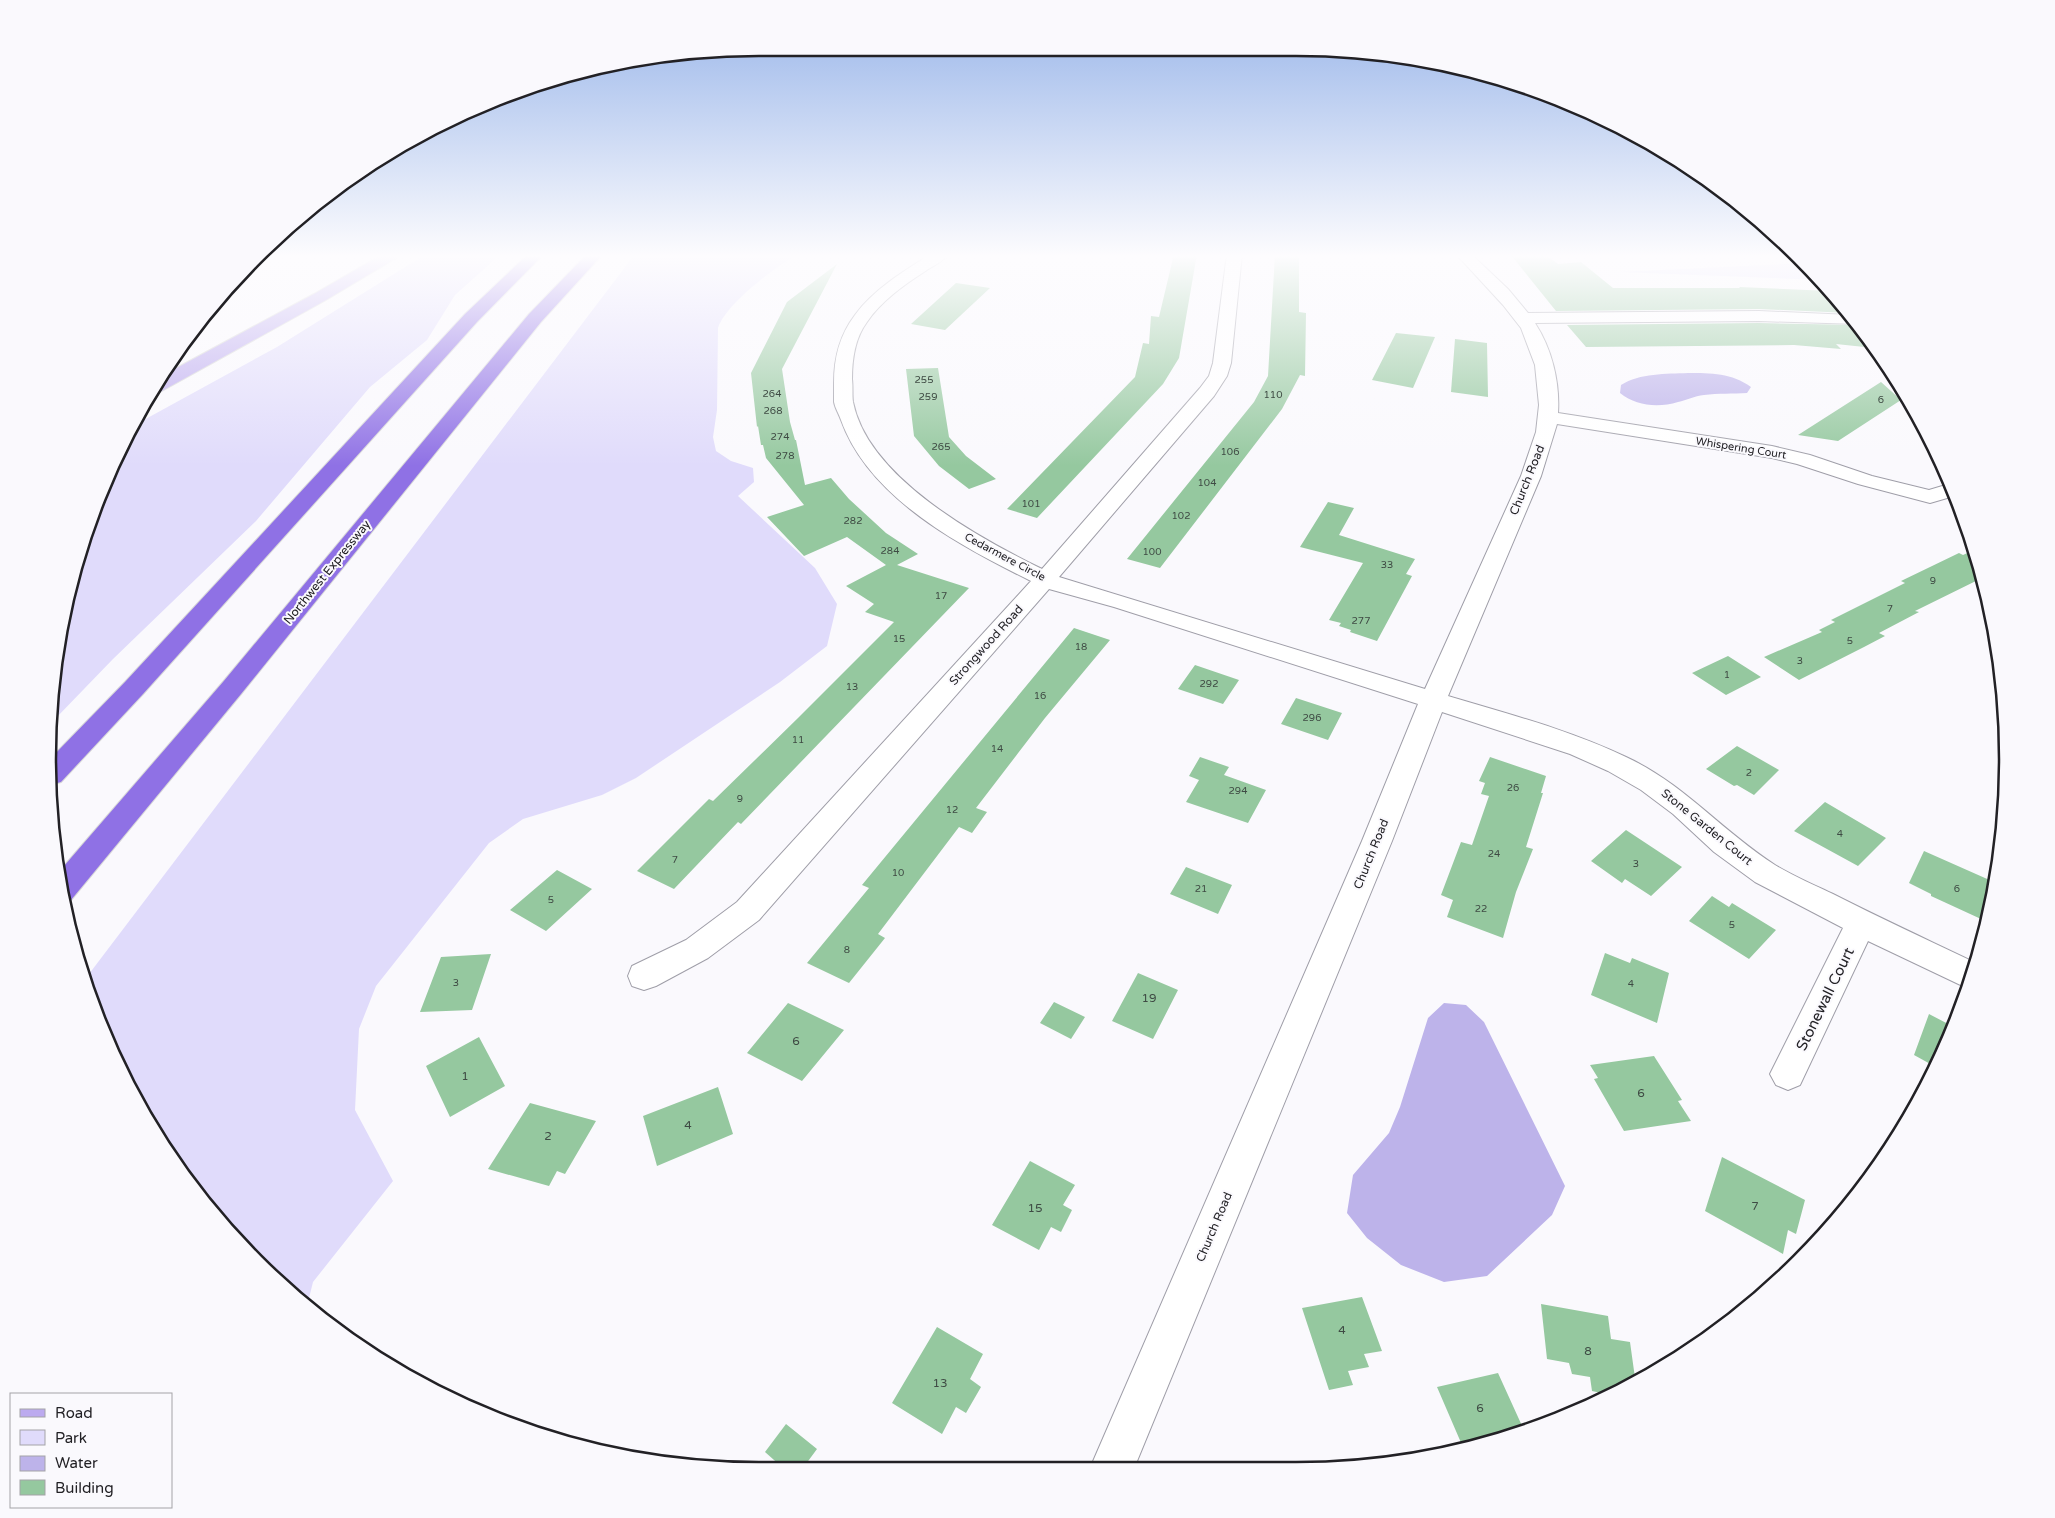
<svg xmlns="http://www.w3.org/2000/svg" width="2055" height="1518" font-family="'Varela Round',sans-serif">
<rect width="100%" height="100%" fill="#faf9fd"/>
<path fill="#e0dbfb" d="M426 254H501L455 295 427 340 370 387 256 521 113 659 55 719 61 620 121 444 131 427 277 347Z
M635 254H798C775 267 726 304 718 328L717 410 713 437 716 451 731 461 753 468 754 482 738 496 815 568 837 604 827 646 780 682 636 778 602 795 523 819 489 843 376 986 359 1029 355 1110 393 1181 313 1282 307 1306 290 1294 194 1192 102 1031 86 978Z
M1806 263 1821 280 1620 272 1805 263Z"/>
<path fill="#bdb3ea" d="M1688 373C1711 373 1732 373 1751 387L1747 393C1733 394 1718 393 1704 395 1694 396 1687 400 1678 402 1658 408 1636 406 1620 393L1621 385C1640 373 1666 374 1688 373Z
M1444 1003 1466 1005 1484 1022 1565 1186 1552 1215 1487 1276 1444 1282 1401 1265 1367 1238 1347 1213 1353 1175 1389 1133 1400 1107 1428 1018Z"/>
<path fill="#95c89f" d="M1174 254H1197L1179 358 1163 384 1037 518 1007 509 1135 377 1143 343 1149 344 1151 316 1159 317Z
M1275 254H1299V312L1306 313 1305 376 1300 375 1282 409 1160 568 1127 559 1254 402 1268 376Z
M1510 254H1545L1558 264 1581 262 1613 288H1740L1739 287 1830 291 1849 313 1759 309 1556 311Z
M837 264 782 369 790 422 795 440H796L805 485 831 478 849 499 886 533 918 554 897 565 969 588 741 824 738 822 674 889 637 871 709 799 713 801 798 718 894 622 865 612 874 604 846 586 886 565 847 537 804 556 767 517 804 505 766 458 763 445H761L758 426 757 427 751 373 787 302Z
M956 283 990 288 945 330 911 324Z
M1759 323 1860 325 1874 348 1836 344 1841 349 1794 345 1586 347 1567 325Z
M1396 333 1435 337 1413 388 1372 380Z
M1455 339 1487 343 1488 397 1451 392Z
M938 368 949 437 966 456 996 479 969 489 939 466 914 436 906 369Z
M1881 382 1901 400 1838 441 1798 435Z
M1328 502 1354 508 1339 535 1415 559 1406 574 1412 576 1377 641 1350 632 1351 630 1339 626 1341 623 1329 620 1363 563 1300 547Z
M1974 550 1984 577 1915 611 1919 612 1879 633 1885 636 1864 647 1799 680 1764 657 1822 632 1819 630 1835 622 1831 620 1905 583 1901 581 1959 553 1963 555Z
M1074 628 1110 640 1045 718 976 808 987 812 972 833 959 827 878 934 885 938 849 983 807 963 869 888 862 885Z
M1728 656 1761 677 1726 695 1692 673Z
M1195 665 1239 680 1223 704 1178 689Z
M1296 698 1342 713 1328 740 1281 724Z
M1737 746 1779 770 1754 795 1737 785 1734 786 1706 769Z
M1200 757 1229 767 1224 775 1266 790 1248 823 1186 802 1199 780 1189 776Z
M1490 757 1546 776 1541 793H1543L1526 847 1533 849 1516 892 1503 938 1447 917 1453 900 1441 895 1461 842 1472 845 1489 796 1481 794 1485 783 1479 781Z
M1825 802 1886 838 1858 866 1794 831Z
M1626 830 1682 867 1651 896 1625 879 1622 883 1591 861Z
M1924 851 1994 882 1981 919 1931 896V894L1909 883Z
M1186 867 1232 885 1218 914 1170 894Z
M557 870 592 889 546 931 510 910Z
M1712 896 1729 907 1732 903 1776 930 1749 959 1689 921Z
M1605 953 1630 963 1632 958 1669 973 1657 1023 1591 995Z
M491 954 472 1010 420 1012 441 957Z
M1138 973 1178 990 1153 1039 1112 1021Z
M1054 1002 1085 1017 1071 1039 1040 1023Z
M788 1003 844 1030 802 1081 747 1053Z
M1929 1014 1952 1026 1934 1066 1914 1055Z
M479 1037 505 1086 450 1117 426 1066Z
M1654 1056 1682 1100 1678 1101 1691 1121 1624 1131 1594 1079 1598 1078 1590 1065Z
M718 1087 733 1134 657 1166 643 1116Z
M530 1103 596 1121 565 1174 557 1171 549 1186 488 1169Z
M1722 1157 1805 1200 1796 1234 1788 1230 1783 1254 1705 1211Z
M1030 1161 1075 1185 1063 1205 1072 1210 1061 1232 1051 1227 1039 1250 992 1225Z
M1362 1297 1382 1351 1364 1354 1369 1367 1348 1371 1353 1385 1329 1390 1302 1308Z
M1541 1304 1608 1316 1611 1339 1630 1342 1635 1378 1606 1394 1592 1391 1590 1377 1572 1374 1569 1363 1547 1359Z
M937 1327 983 1354 970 1379 981 1387 966 1413 956 1407 942 1434 892 1403Z
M1498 1373 1523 1428 1462 1445 1437 1387Z
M786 1424 817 1449 803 1468H783L765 1452Z"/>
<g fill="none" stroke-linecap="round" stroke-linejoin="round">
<g stroke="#9f9ea8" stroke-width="2">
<path id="minor" d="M931 254H949C943 262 932 266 924 272 904 285 881 301 867 322 855 338 852 359 852 379 853 387 852 395 853 402 868 478 979 538 1042 569L1200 388 1209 376 1213 363 1227 254H1242L1231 363 1227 376 1214 396 1059 577 1425 689 1521 476 1536 432 1539 405 1535 365 1521 328 1503 305 1456 254H1471L1508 289 1528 313 1759 311 1851 315 1859 324 1759 321 1535 323C1552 349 1560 382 1558 413L1772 446 1810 455 1872 476 1929 490 1949 484 1954 496 1930 503 1858 484 1797 464 1772 458 1557 424 1541 476 1448 696C1508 714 1570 730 1626 757 1683 783 1723 832 1775 865 1793 876 1814 885 1833 894 1880 918 1928 940 1976 963L1969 989 1868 941 1800 1085 1788 1090 1776 1085 1770 1074 1843 928 1755 882 1714 852 1673 814 1641 790 1608 771 1570 754 1442 712 1392 841 1135 1466H1091L1362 841 1418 704 1114 607 1049 589 759 920 708 958 656 986 644 990 632 986 628 976 632 966 686 940 737 902 1031 581C960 546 869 498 841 420 839 414 835 408 834 402 834 396 834 389 834 383 834 358 839 336 855 315 874 289 904 271 931 254Z"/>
</g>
<g stroke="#d7d7d8" stroke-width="2">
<path id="major" d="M383 254H401L398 257 326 300 160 392 151 393 160 377 314 294Z"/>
</g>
<g stroke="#d7d7d8" stroke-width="2">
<path id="highway" d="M528 254H544L477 322 143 694 61 782 50 785 52 757 125 682 465 314Z
M587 254H603L541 322 241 694 71 900 63 903 58 873 223 682 529 314Z"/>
</g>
<use href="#minor" fill="#fff" fill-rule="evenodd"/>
<use href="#major" fill="#bcaaef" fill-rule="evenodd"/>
<use href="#highway" fill="#8f71e5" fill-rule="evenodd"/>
</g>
<linearGradient id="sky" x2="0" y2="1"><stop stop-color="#97b4e9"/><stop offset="0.55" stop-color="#fdfcfe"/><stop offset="1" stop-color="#fdfcfe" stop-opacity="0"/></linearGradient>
<rect width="2055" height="466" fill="url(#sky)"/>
<g text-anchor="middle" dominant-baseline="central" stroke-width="4" stroke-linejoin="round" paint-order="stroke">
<g font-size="10" fill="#3f4b44">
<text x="924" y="380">255</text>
<text x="772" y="394">264</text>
<text x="1273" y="395">110</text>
<text x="928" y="397">259</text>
<text x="1881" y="400">6</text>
<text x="773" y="411">268</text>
<text x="780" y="437">274</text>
<text x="941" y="447">265</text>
<text x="1230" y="452">106</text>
<text x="785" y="456">278</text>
<text x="1207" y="483">104</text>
<text x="1031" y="504">101</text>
<text x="1181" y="516">102</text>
<text x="853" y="521">282</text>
<text x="890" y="551">284</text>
<text x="1152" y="552">100</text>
<text x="1387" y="565">33</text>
<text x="1933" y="581">9</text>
<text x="941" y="596">17</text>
<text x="1890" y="609">7</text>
<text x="1361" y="621">277</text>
<text x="899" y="639">15</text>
<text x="1850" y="641">5</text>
<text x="1081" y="647">18</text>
<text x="1800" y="661">3</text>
<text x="1727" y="675">1</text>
<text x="1209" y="684">292</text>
<text x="852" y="687">13</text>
<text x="1040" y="696">16</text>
<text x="1312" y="718">296</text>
<text x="798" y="740">11</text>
<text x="997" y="749">14</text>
<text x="1749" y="773">2</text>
<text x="1513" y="788">26</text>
<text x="1238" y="791">294</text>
<text x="740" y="799">9</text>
<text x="952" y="810">12</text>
<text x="1840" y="834">4</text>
<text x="1494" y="854">24</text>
<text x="675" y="860">7</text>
<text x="1636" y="864">3</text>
<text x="898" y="873">10</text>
<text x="1201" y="889">21</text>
<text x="1957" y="889">6</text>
<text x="551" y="900">5</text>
<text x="1481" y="909">22</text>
<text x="1732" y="925">5</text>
<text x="847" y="950">8</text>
<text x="456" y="983">3</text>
<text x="1631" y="984">4</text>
</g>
<g font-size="11" fill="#222125" stroke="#faf9fd">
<text transform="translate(1741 448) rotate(9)">Whispering Court</text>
<text transform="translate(1005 557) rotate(28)">Cedarmere Circle</text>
</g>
<g font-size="12" fill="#222125" stroke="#faf9fd">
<text transform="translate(1527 480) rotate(-68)">Church Road</text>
<text transform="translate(327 572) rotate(-51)">Northwest Expressway</text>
<text transform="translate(986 645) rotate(-48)">Strongwood Road</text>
<text transform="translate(1707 827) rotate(39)">Stone Garden Court</text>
<text transform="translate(1371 854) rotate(-68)">Church Road</text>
<text transform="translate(1214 1227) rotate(-67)">Church Road</text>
</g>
<g font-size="12" fill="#3f4b44">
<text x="1149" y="998">19</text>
<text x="796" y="1041">6</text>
<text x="465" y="1076">1</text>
<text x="1641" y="1093">6</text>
<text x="688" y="1125">4</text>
<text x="548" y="1136">2</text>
<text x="1755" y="1206">7</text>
<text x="1035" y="1208">15</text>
<text x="1342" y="1330">4</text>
<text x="1588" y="1351">8</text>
<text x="940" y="1383">13</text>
<text x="1480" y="1408">6</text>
</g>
<g font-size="15" fill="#222125" stroke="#faf9fd">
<text transform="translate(1825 999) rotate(-64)">Stonewall Court</text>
</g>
</g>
<path d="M0 0H2055V1518H0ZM759 56H1296A703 703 0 0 1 1999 759V759A703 703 0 0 1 1296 1462H759A703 703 0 0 1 56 759V759A703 703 0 0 1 759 56Z" fill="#faf9fd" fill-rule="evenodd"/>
<path fill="none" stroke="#222125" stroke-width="2.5" d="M759 56H1296A703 703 0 0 1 1999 759V759A703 703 0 0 1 1296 1462H759A703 703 0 0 1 56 759V759A703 703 0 0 1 759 56Z"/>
<rect x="10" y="1393" width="162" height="115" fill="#faf9fd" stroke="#a4a3a7"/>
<rect x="20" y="1409" width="25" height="8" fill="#bcaaef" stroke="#a4a3a7"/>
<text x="55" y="1418" font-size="15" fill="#222125">Road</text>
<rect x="20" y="1430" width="25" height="15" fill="#e0dbfb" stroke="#a4a3a7"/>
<text x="55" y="1443" font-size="15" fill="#222125">Park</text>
<rect x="20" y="1456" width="25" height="15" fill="#bdb3ea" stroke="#a4a3a7"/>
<text x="55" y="1468" font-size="15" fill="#222125">Water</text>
<rect x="20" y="1480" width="25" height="15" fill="#95c89f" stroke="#a4a3a7"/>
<text x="55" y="1493" font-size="15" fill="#222125">Building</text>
</svg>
